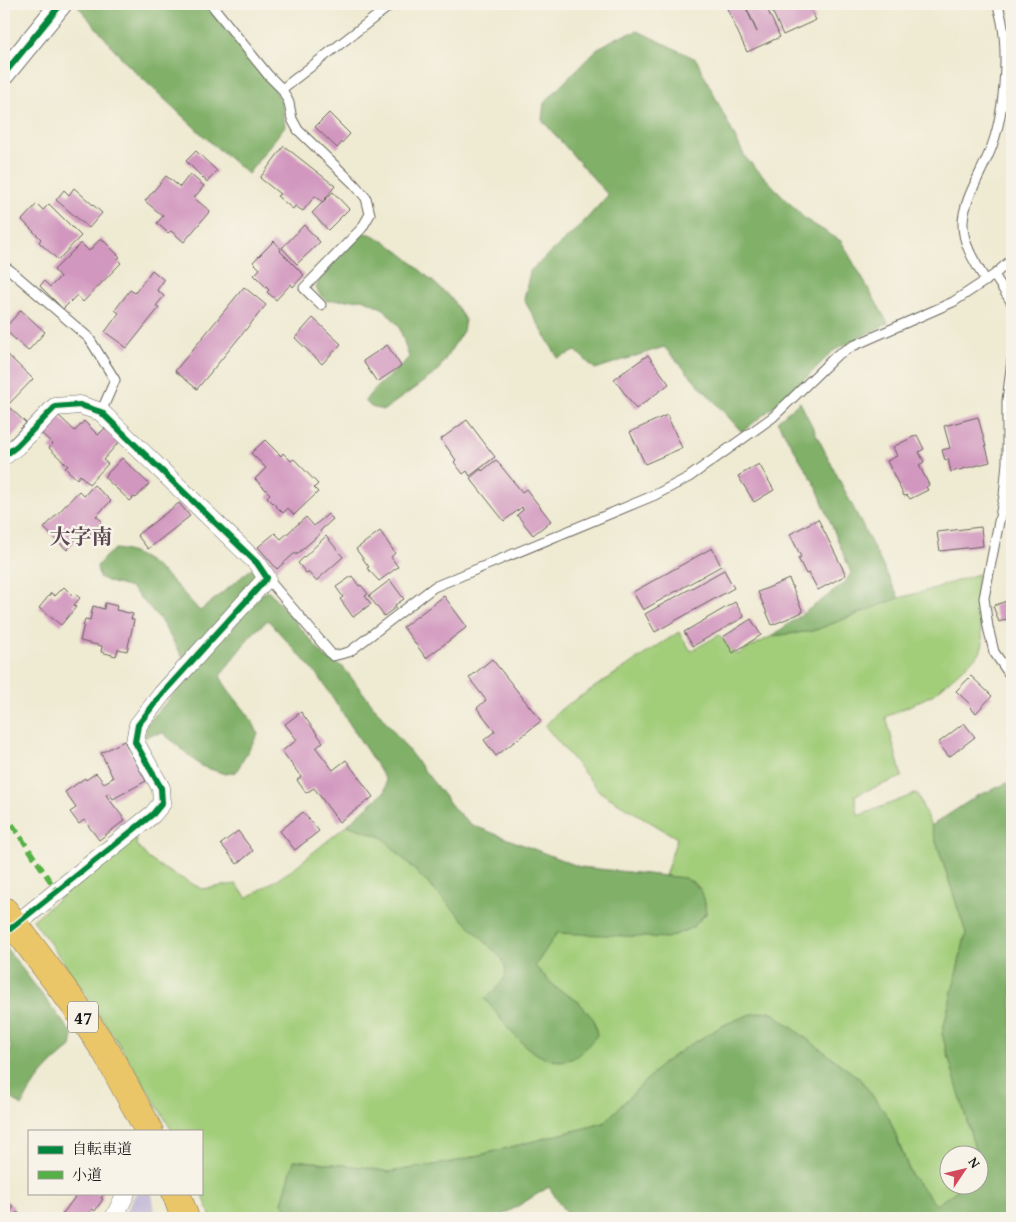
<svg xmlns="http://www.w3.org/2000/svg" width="1016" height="1222" font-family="'Gentium Book Plus','Noto Serif JP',serif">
<rect width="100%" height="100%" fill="#f7f3e8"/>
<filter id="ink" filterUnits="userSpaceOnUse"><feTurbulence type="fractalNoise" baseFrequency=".02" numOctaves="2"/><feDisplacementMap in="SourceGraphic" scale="10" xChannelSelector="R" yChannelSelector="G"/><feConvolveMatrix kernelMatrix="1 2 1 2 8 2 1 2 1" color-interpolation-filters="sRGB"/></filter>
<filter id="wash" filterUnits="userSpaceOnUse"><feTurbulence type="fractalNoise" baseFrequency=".0096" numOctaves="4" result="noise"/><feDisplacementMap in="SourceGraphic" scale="20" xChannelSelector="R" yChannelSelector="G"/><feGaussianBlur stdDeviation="1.12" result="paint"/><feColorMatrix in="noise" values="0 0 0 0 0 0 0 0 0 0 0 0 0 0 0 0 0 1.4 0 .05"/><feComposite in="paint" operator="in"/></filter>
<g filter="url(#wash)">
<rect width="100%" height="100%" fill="#efead2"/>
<path fill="#c8c0d8" d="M136 1193H152L156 1218H123Z"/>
<path fill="#a2cd79" stroke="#5f744a" d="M978 574 976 588 983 643 980 653 934 694 886 717 902 777 855 795 858 816 917 793 931 826 966 933 942 1034 975 1149 972 1154H948V1184L959 1185 956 1191 936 1206 911 1175 889 1118 860 1079 770 1011 748 1015 724 1025 685 1048 662 1064 604 1123 453 1162 389 1172 362 1167 295 1160 282 1203 295 1218H211L201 1189V1131H172C130 1058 83 988 33 920L134 837 137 840 136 844 149 859 164 869 202 889 236 884 247 898 289 872 347 825 382 837 503 959C512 979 499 986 485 999L492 1007 579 1002 556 988 535 966 557 933 603 934 692 928 706 914C704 883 694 878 665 876L677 838 600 792 545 726 561 709 679 632 691 651 719 635 736 655 772 636 813 631 899 598 929 590Z"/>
<path fill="#81b069" stroke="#4e6642" d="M78 4H207L277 93 282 103 285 126 248 174 209 141 126 63 77 5Z
M638 31 696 59 745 157 805 219 841 241 888 323 833 351 792 392 742 432 664 347 595 369 576 351 558 358 524 300 530 271 580 226 608 195 542 120 544 103 597 49 616 38Z
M363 233 370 234 385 241 407 258 452 299 465 320 463 331 437 372 384 410 371 407 365 401C376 383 396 374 409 357L399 326 384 309 363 299 327 301 321 296 316 288 320 278Z
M800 402 899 598 813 631 772 636 844 584 851 573 816 486 777 421Z
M115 549C150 551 178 588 200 611L250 570 254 568 257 580 184 659 159 618 131 588 109 582 99 577 97 566 106 556Z
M269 591 325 657 343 667 456 811 472 825 580 867 685 878C703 889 704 892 706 913L692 928 667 938 557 933 535 966 556 988 579 1002 594 1020 597 1035C589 1044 580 1057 568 1060 532 1068 504 1022 485 999 498 986 512 979 502 959L382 837 347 825 385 791 386 780 320 678 268 620 250 636 220 676C230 697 251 712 258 734L236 772 225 774 201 766 163 733 150 735 145 738 147 724 263 593Z
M1012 781V1218H569L549 1187 498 1218H295L282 1203 294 1160 362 1167 389 1172 453 1162 604 1123 662 1064 685 1048 724 1025 748 1015 770 1011 860 1079 889 1118 911 1175 936 1205 956 1191 959 1185 978 1184V1154H972L975 1149 942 1034 966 933 931 826 977 796Z
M4 945 73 1035 71 1047C50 1064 33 1081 22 1106L6 1094 4 1089 5 1072 11 1047 4 1026Z"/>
<g id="blocks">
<path fill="#d297bf" d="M725 4H744L757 32 745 4H765L780 37 747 52Z
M769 4H808L816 20 783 35Z
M329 113 350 134 337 148 315 127Z
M284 146 335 186 323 202 315 196 303 211 295 206 293 209 277 196 280 194 260 178Z
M196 151 217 171 207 182 186 161Z
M190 174 204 186 194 198 210 211 184 242 171 231 168 233 157 223 163 216 145 201 166 176 180 187Z
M74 188 102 213 89 228 56 200 64 190 69 195Z
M333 192 349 209 328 230 312 213Z
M37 204 43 210 49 204 81 236 58 260 39 242 41 239 22 220Z
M304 225 320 242 297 264 282 248Z
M101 238 120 257 117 259 121 263 83 302 77 295 63 309 40 286 44 281 50 287 60 277 54 270 81 243 89 251Z
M274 241 281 249 280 251 304 275 293 287 291 284 276 300 267 292 269 290 254 275 260 269 253 262Z
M152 270 164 280 157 290 164 296 156 306 159 308 127 348 105 332 119 313 115 310 130 290 135 293Z
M244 287 266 305 197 389 175 371Z
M21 310 45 332 28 351 4 329Z
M313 318 341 344 322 364 295 338Z
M387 345 401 366 377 382 363 361Z
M4 351 33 379 8 405 4 400Z
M648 355 669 384 636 409 614 379Z
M4 402 26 423 4 446Z
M58 415 75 431 84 421 98 435 105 428 119 442 103 460 108 464 89 484 80 475 77 479 65 468 68 466 49 448 53 444 41 433Z
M667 415 682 448 645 464 630 432Z
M978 417 990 462 951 472 948 459 945 460 942 450 950 448 944 426Z
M467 420 495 457 470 476 467 471 463 474 454 462 456 460 441 439Z
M917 435 924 449 919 452 924 462 919 465 929 485 926 487 928 490 910 499 907 495 904 496 887 461 897 456 893 447Z
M265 440 281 456 283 453 291 461 294 459 318 484 314 488 318 492 294 515 288 508 283 513 267 497 270 494 255 479 266 468 251 453Z
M122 458 149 484 136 498 134 497 130 501 104 477Z
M496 460 522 492 526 489 551 521 533 535 517 515 523 510 522 507 504 521 470 478 481 469 482 471Z
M759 464 774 490 754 502 738 476Z
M94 485 111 501 96 516 102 521 85 539 81 535 67 550 44 528 79 491 84 496Z
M179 503 190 516 148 549 137 535Z
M328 514 333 519 320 531 321 533 296 555V552L277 569 258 547 275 533 281 539 306 517 314 526Z
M818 519 846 575 818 590 809 573 806 574 798 558 801 557 790 534Z
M981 527 983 546 940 551 937 532Z
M380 531 395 553 391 557 398 567 379 581 367 568 369 567 356 549Z
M326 536 343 557 316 581 308 572 306 573 298 563Z
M712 548 721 566 643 610 633 592Z
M724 570 734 588 655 632 645 614Z
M352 576 359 586 361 585 368 594 365 596 371 604 353 617 340 599 343 597 336 587Z
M789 579 803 612 772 625 758 592Z
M390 580 404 599 395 605 396 607 384 616 369 596Z
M64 587 73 596 75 594 80 598 74 605 76 607 61 625 39 608 51 593 55 596Z
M444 596 467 627 426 658 403 627Z
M1012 599V617L999 622 993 606Z
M735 602 744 617 693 646 684 632Z
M105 603 117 606 116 610 133 614 131 619 134 620 127 651 118 649 116 656 101 652 102 646 80 641 85 619 90 620 93 606 104 609Z
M751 619 761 635 733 653 723 637Z
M492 659 541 721 496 756 484 740 495 731 477 708 486 700 469 678Z
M971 676 992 696 976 713 970 708 972 706 956 691Z
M301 712 323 742 316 748 333 770 346 760 373 797 339 822 314 788 306 793 297 780 301 777 282 751 297 740 285 724Z
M964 723 975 737 949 757 938 743Z
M124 741 146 781 113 799 109 793 106 795 125 820 99 840 84 820 79 824 70 812 76 808 65 792 85 778 86 780 96 773 104 783 113 778 101 753Z
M303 812 319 831 295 850 280 831Z
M238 831 253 851 237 864 221 844Z
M78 1193H104L101 1198 103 1199 95 1211 92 1209 85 1218H63L61 1216Z
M4 1199 14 1207 5 1218H4Z
M17 1212 28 1218H13Z"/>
</g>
</g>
<g filter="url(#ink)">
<use href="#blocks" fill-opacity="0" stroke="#66645c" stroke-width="1"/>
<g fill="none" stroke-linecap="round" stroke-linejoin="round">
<g stroke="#66645c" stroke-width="11">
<path id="service" d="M211 4 268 75 282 89 289 103 292 119 298 130 354 184 366 198 370 214 362 228 304 288 321 305
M282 89 392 4
M4 266 11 271 89 338 115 380 101 412
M994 275 1012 303
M986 281C976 264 963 245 963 225 962 201 984 169 992 146 1005 110 1011 40 997 4
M1012 360 1007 401V462L1004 496 984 598 988 627 994 652 1012 678
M267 578 333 656 349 652 434 587 655 495 689 477 773 417 837 355 853 346 953 302 994 275 1012 259"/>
</g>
<g stroke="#66645c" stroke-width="19">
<path id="minor" d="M4 456 17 446 55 407 80 405 101 412 257 563 267 578 162 694 138 725 135 742 161 788 162 803 153 814 4 934
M114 1218 126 1193"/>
</g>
<g stroke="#66645c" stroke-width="23">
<path id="tertiary" d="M4 74 61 4"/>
</g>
<g stroke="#66645c" stroke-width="29">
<path id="primary" d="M4 911 77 1008 107 1053 149 1131
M176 1193 185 1218"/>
</g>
<use href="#service" stroke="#fff" stroke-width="9"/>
<use href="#minor" stroke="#fff" stroke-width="18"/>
<use href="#tertiary" stroke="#fff" stroke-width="21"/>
<use href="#primary" stroke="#ebc669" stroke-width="28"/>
<path stroke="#55b145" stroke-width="5" stroke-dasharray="10 5" stroke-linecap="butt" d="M4 812 56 890"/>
<g stroke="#f7f3e8" stroke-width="9">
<path id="cycleway" d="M4 74 61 4
M4 456 17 446 55 407 80 405 101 412 257 563 267 578 162 694 138 725 135 742 161 788 162 803 153 814 4 934"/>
</g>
<use href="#cycleway" stroke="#00873e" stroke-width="6"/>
</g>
</g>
<g text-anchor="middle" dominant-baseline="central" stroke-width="5" stroke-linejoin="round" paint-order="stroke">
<rect fill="#f7f3e8" stroke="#5e5c59" stroke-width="1" x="68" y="1001.5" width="30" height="31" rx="4"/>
<g font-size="18" font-weight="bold" fill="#1c1c1c">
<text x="83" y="1017">47</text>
</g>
<g font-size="21" font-weight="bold" fill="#5c4755" stroke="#f7f3e8">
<text x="81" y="536">大字南</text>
</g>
</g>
<rect width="1016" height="1222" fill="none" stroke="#f7f3e8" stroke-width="20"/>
<rect x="28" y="1130" width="175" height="65" fill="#f7f3e8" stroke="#9f9d96"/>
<rect x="38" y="1146" width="25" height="8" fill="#00873e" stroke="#9f9d96"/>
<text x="72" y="1154" font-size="15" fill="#1c1c1c">自転車道</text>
<rect x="38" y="1171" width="25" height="8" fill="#55b145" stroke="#9f9d96"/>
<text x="72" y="1180" font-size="15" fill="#1c1c1c">小道</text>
<g transform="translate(964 1170) rotate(55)"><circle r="24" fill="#f7f3e8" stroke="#9f9d96"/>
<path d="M0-4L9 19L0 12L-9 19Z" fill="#d1495b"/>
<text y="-8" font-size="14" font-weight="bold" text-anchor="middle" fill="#1c1c1c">N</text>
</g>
</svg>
